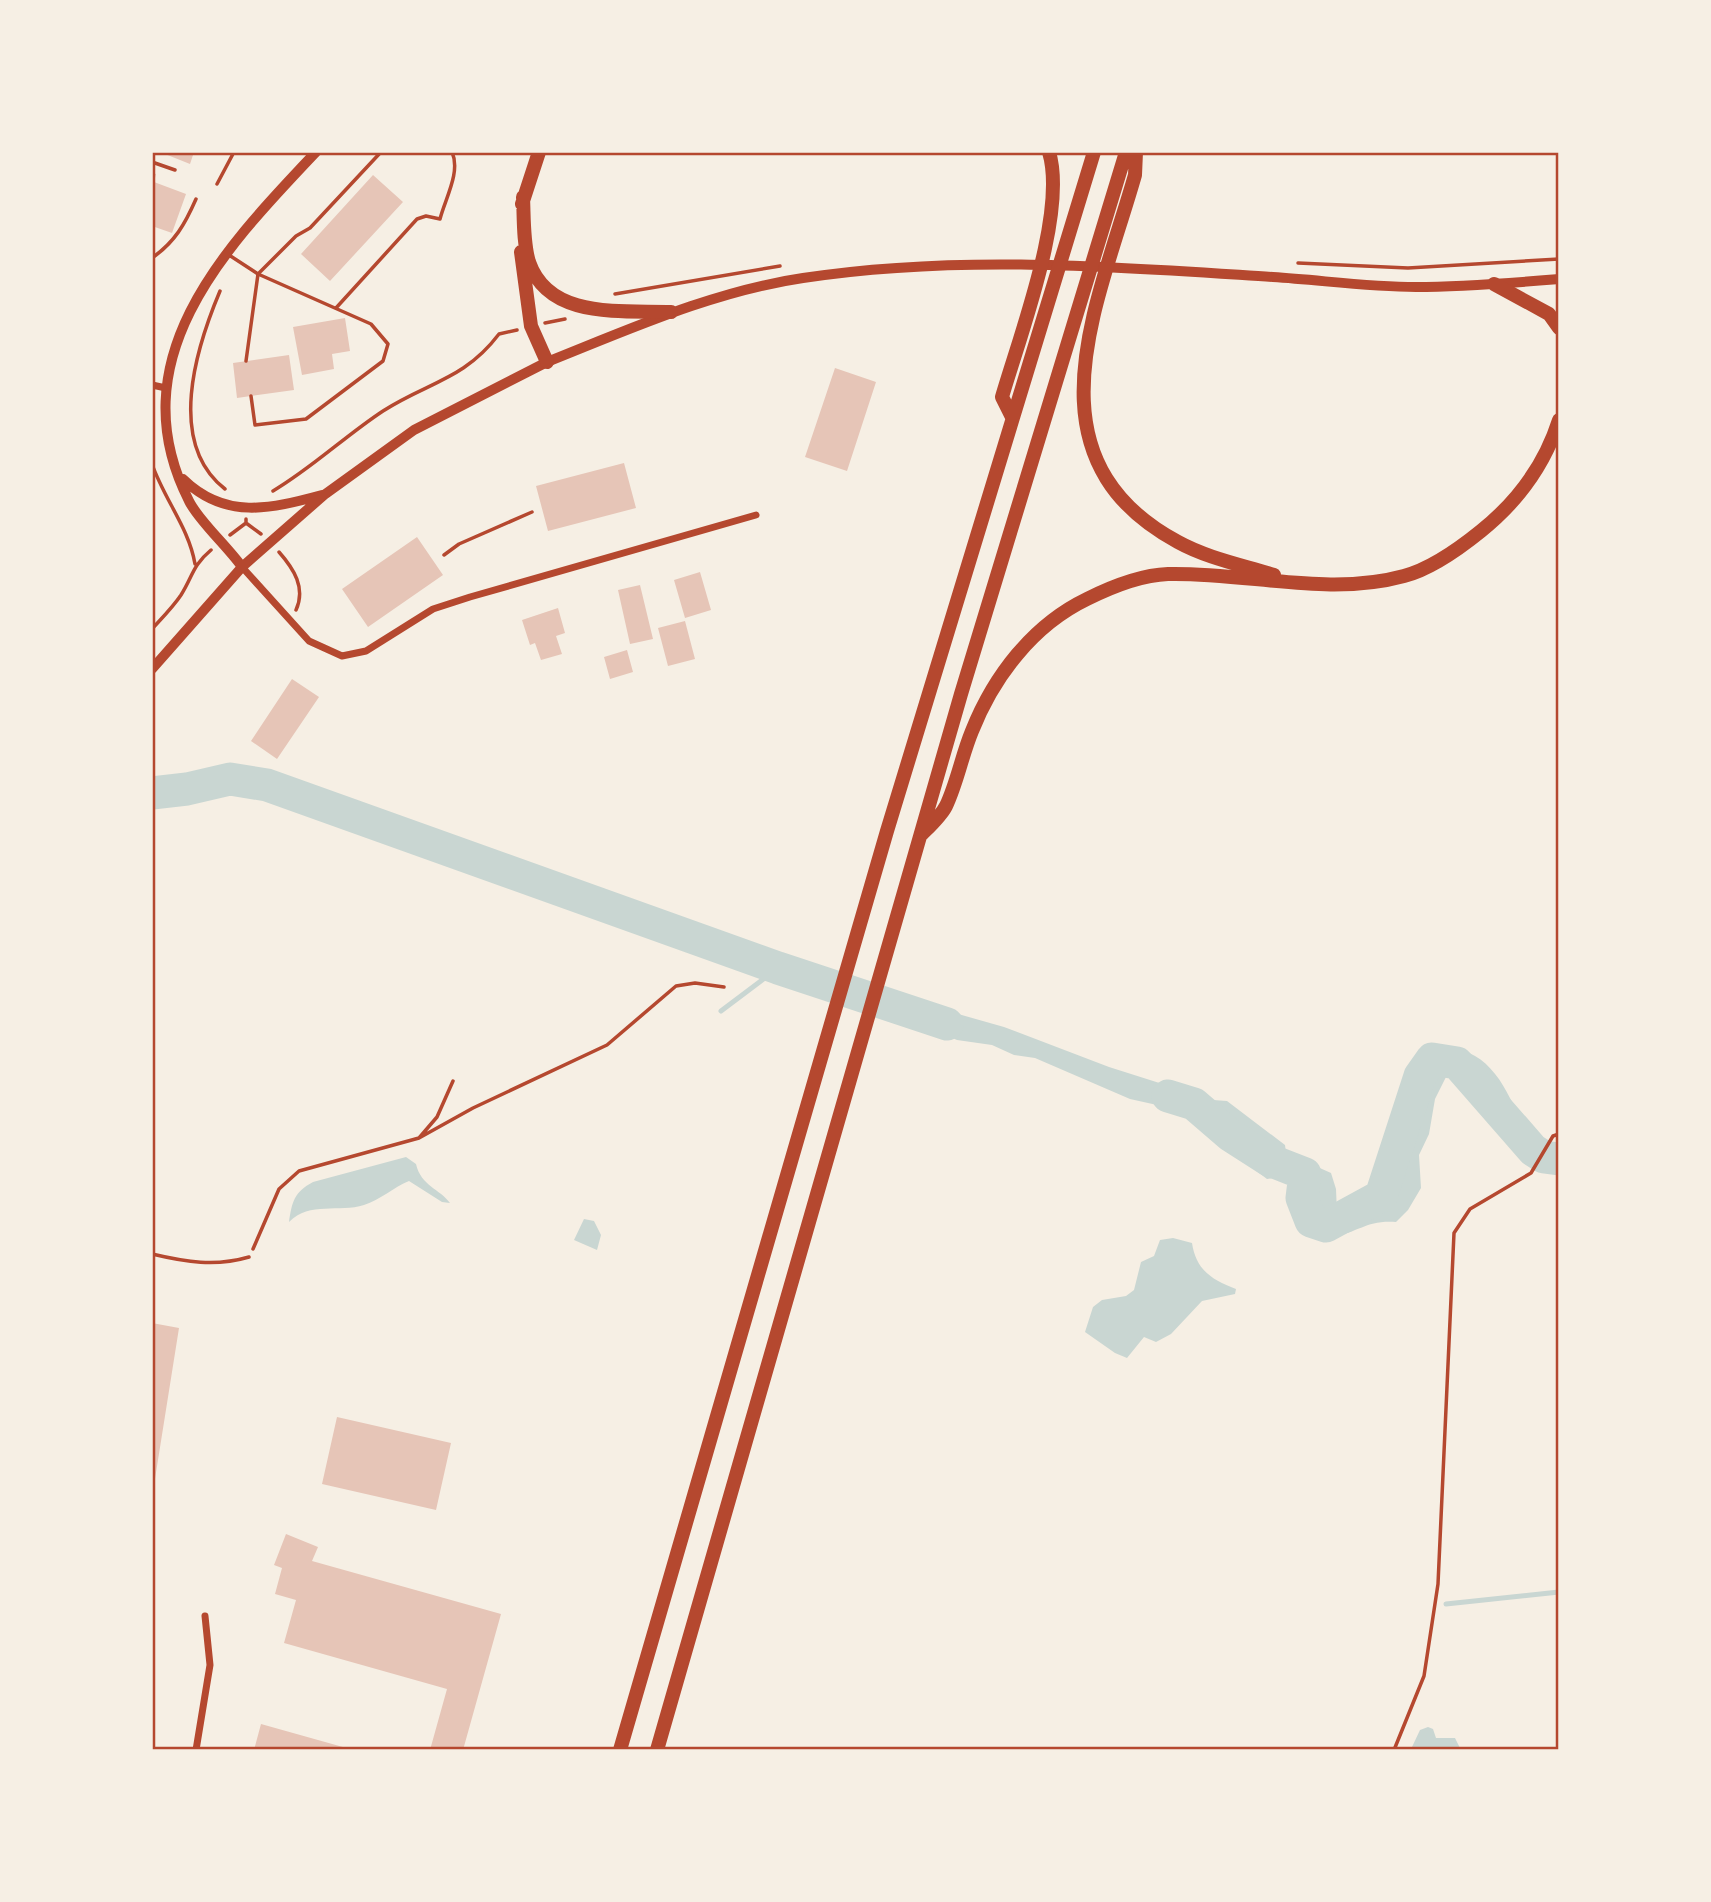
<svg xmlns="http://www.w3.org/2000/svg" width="1711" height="1902" font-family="Raleway,sans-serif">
<rect width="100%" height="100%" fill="#f6efe4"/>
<path fill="#c9d6d2" d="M910 995 937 1008 1004 1027 1109 1067 1213 1100 1227 1101 1285 1145 1286 1153 1331 1173 1336 1189 1337 1213 1344 1216 1372 1199 1396 1171 1410 1121 1441 1054C1447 1053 1457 1050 1463 1051 1497 1060 1516 1106 1524 1136L1559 1152V1168L1532 1159 1510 1143 1504 1124 1482 1085 1457 1067 1446 1077 1435 1099 1429 1134 1419 1155 1421 1188 1408 1210 1396 1222C1366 1220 1360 1232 1332 1237 1308 1219 1317 1216 1314 1189L1293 1175 1267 1179 1255 1170 1250 1144 1213 1118 1188 1109H1175L1130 1099 1035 1058 1014 1055 992 1045 957 1040 904 1017Z
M406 1157 416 1164C421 1186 440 1189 450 1203L442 1202 409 1181C394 1187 380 1200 364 1205 339 1213 310 1201 289 1222 292 1202 294 1192 313 1182Z
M584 1219 594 1221 601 1235 597 1250 574 1240Z
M1173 1238 1192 1243C1196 1270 1212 1280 1236 1289L1235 1294 1202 1301 1171 1334 1156 1342 1144 1337 1127 1358 1115 1353 1085 1332 1093 1307 1102 1300 1126 1296 1134 1290 1141 1262 1154 1256 1160 1240Z
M1428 1727 1433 1729 1436 1738H1455L1461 1750H1415L1412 1747 1420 1730Z"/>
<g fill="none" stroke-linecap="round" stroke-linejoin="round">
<path stroke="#c9d6d2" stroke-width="5" d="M721 1011 778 968
M1446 1604 1559 1592"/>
<path stroke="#c9d6d2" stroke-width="33" d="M152 793 187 789 230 779 267 785 778 968 947 1024
M1168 1096 1194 1104 1230 1135 1269 1160 1305 1174 1302 1198 1311 1221 1326 1226 1381 1196 1420 1076 1432 1059 1457 1063 1533 1150 1544 1157 1559 1159"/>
</g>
<path fill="#e6c5b7" d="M160 152H194L190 164Z
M152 173 156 174 154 182 186 194 172 233 152 226Z
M373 175 403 202 330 281 301 254Z
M345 318 350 351 332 354 334 369 302 375 293 327Z
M289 355 294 390 237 398 233 363Z
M835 368 876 382 847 471 805 457Z
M624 463 636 508 548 531 536 486Z
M417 537 443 575 368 627 342 589Z
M700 572 711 610 685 618 674 580Z
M640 585 653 639 630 644 618 590Z
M558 608 565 633 556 636 562 654 541 660 535 643 530 645 522 620Z
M685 621 695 659 668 666 658 628Z
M627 650 633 672 610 679 604 657Z
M292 679 319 697 277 759 251 741Z
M152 1323 179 1328 154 1485H152Z
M337 1417 451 1443 436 1510 322 1484Z
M286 1534 318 1547 312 1561 501 1614 463 1750H430L447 1689 284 1643 296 1600 275 1594 282 1568 274 1565Z
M261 1724 350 1749V1750H254Z"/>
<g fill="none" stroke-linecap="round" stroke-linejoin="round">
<path stroke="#b5482f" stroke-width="3.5" d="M1298 263 1408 268 1559 259
M220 291C196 348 166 443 225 489
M615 294 780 266
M545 323 565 319
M152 464C164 499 189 528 195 564
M273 491C312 468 345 436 383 411 428 382 464 380 499 334L517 330
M246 523 261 534
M230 535 246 523V519
M279 552C294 569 306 588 296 610
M444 555 459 544 532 512
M152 629C162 618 173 607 181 595 193 576 192 566 211 550
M419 1138 473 1108 607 1045 676 986 695 983 724 987
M253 1249 279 1189 299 1171 419 1138 437 1117 453 1081
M1394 1750 1424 1676 1438 1584 1454 1233 1470 1209 1531 1173 1553 1136 1559 1134"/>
<path stroke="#b5482f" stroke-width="3.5" d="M152 162 175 170
M217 184 234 152
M229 255 258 274 371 324 388 344 383 361 306 419 255 425 251 396
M152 258C175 242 185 224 196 199
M258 274 296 236 310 228 381 152
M336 308 417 219 426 216 440 219C445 199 461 172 452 152
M246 361 258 274
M152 1254C186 1262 215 1267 249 1257"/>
<path stroke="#b5482f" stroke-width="7" d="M152 385 166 388
M242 567 309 641 342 656 366 651 433 609 470 597 756 515
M196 1750 210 1665 205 1616"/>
<path stroke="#b5482f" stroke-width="10" d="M183 479C225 520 270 509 322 495
M242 567C228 547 198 520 189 501 117 359 225 248 316 152
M152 669 242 567 324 495 414 430 547 362"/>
<path stroke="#b5482f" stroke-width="10" d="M547 362C630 329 714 291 803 278 959 254 1117 267 1273 277 1321 280 1368 287 1416 287 1464 287 1511 283 1559 279"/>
<path stroke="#b5482f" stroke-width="14" d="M1136 152 1135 175C1098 305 1022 458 1178 542 1207 558 1242 565 1274 575
M523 197C524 217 523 243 529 262 549 320 622 310 671 312
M522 204 539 152
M521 252 531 326 547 362
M1494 284 1549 314 1559 328
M1012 417 1002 397C1020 335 1067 212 1049 152
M922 834C930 826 941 816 946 806 957 783 962 755 972 731 994 676 1033 625 1087 599 1111 587 1141 575 1168 574 1246 572 1328 597 1404 576 1431 569 1460 548 1481 531 1517 502 1545 464 1559 420
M620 1750 887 831 1094 152
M657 1750 961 694 1126 152"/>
</g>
<rect width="1711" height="1902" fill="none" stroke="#f6efe4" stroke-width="308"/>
<rect x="154" y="154" width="1403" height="1594" fill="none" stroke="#b5482f" stroke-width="2.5"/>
</svg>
